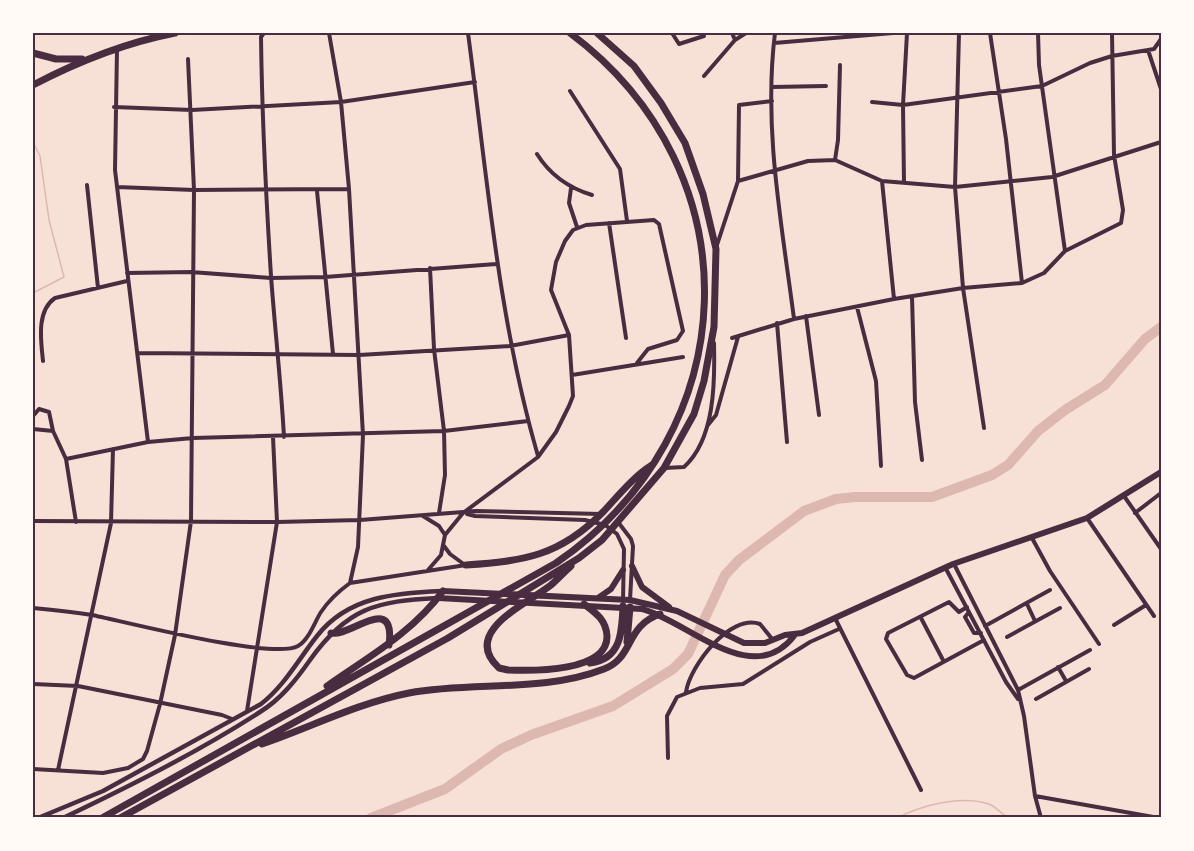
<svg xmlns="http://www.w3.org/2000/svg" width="1194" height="851" font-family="'Crimson Pro',serif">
<rect width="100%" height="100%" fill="#f7e1d7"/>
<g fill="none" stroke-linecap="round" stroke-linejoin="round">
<path stroke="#dcb8b0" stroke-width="1.5" d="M33 142 40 156 49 220 64 277 33 293
M897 818C922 805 961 795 989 804 996 807 1001 813 1008 818"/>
<path stroke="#dcb8b0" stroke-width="10" d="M371 818 445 789 501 749 531 735 613 706 673 669 688 654 725 575 739 560 804 511 836 499 855 497H932L992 475 1008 465 1038 431 1065 410 1105 385 1145 339 1161 327"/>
<path stroke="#4a2c40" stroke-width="4" d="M264 33 261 37C262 117 266 197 271 276 275 330 281 383 284 437
M329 33 341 102 349 189 363 435 358 547 350 583
M468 33C487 175 498 318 538 456
M672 33 679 44 704 36
M732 33 735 40
M775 33C763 128 782 225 794 319
M959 33 955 187 963 288 984 428
M990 33 1006 139 1022 283
M1038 33 1039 65 1065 251
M774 43 893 33
M117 49 115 170 148 442
M1148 50 1161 89
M704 76 735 40 746 33
M772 87 826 86
M570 91 620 169 627 221
M872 102 903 105 1042 86 1090 63 1112 56 1154 49 1161 39
M114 107 192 110 341 102 475 82
M537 154C550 175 569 188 592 195
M835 160 838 140 840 65
M738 181 808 161 835 160 882 181 955 187 1052 177 1161 142
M882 181 894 299
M904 183 903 105 907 33
M87 185 98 288
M117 187 194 190 349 189
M571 188 569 203 577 227
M317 191 333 354
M609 223 626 338
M716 248 738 181 739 105 772 101
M430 268 434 349 444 431 445 475 439 513
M127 273 191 272 271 278 325 277 496 264
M912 297 915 402 922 460
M857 307 876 381 881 466
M806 316 819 415
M777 323 787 442
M732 338 794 319 894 299 963 288 1022 283 1044 273 1065 251 1121 223 1123 210 1114 155 1112 33
M138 353 359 355 510 346 569 335
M43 361C41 341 36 311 55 298L127 281
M572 375 683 357
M33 416 39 409 49 412 53 431
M708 425 716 415 738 337
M33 429 53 431 66 459 76 522
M66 459 148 442 193 438 444 431 528 421
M665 468 684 467C715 439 715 382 714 343
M1124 496 1161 549
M1135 513 1161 493
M467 514 475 516 585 520 605 525 617 534 624 549 623 601
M423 516 439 526 445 535
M1087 518 1154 616
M33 521 277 522 360 520 476 511 601 514
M618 522 631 539 633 546 630 600
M445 535 463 513 538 457 556 432 569 406 573 396 569 335 551 290 556 262 565 241 573 230 586 225 654 220 659 224 683 331 677 340 648 349 637 363
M1032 538 1050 571 1099 644
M444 546 450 554 465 565
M954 564 1018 690 1024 716 1035 796 1041 818
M945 567 1006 682 1018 699
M428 570 441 555 445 535
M1027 604 1035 621
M967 607 959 612 949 602 888 633 886 639 907 675 914 678 984 640
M33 608C53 610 72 612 92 615 126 622 273 660 298 646 309 640 315 621 321 612 329 600 339 591 350 583L466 565
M969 612 965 617 974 633H981
M835 618 921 790
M921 618 943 660
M1114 625 1146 605
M985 626 1050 590
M1007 637 1060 608
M1058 667 1066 681
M33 684 78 686 222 715 232 719
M1018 690 1090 650
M686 692C690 666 730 613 760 624L773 640
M1036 699 1089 669
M247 711 277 522 273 437
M668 758 667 716 677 697 700 688 743 684 810 642 839 629
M33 769 103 773 128 768 143 759 147 751 160 704 175 635 191 521 194 190 188 59
M58 770 111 523 113 449
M1035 796 1159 818"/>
<path stroke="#4a2c40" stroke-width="4.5" d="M38 818 103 791 261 704C285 685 298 660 317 636 348 596 396 593 442 591
M63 818C130 786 198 752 260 712 281 699 296 680 310 660 347 608 376 601 438 598"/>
<path stroke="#4a2c40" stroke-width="6" d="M632 566 642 587 669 607
M443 591 630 600 677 611 744 643H765L785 635 802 633 953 564 1087 518 1161 472
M438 598 642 609C688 621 752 690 794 636
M598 598 611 589 623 570"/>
<path stroke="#4a2c40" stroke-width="7" d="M33 53 56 59H82
M33 85C79 61 124 43 175 33
M466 565C524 561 560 556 603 512 618 496 633 477 652 465
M571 566C564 572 558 579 551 585 527 604 460 632 499 668L508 670C533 671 608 672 607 636 606 620 596 613 584 604
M331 633C349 638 396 591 389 645
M627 642 630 607
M590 663C621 659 622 633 623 606
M327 686C368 657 412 633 443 591
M262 744C311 727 358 703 409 693 473 681 542 693 604 669 634 658 625 626 660 614
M102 818 556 563C747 432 756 172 570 33
M120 818 448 638 579 558 602 540 664 468 694 414 704 381 714 327 716 249 703 194 685 143 661 103 634 66 597 33"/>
</g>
<rect width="1194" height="851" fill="none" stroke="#fffaf5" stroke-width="69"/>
<rect x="34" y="34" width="1126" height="782" fill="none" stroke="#4a2c40" stroke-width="2"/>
</svg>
